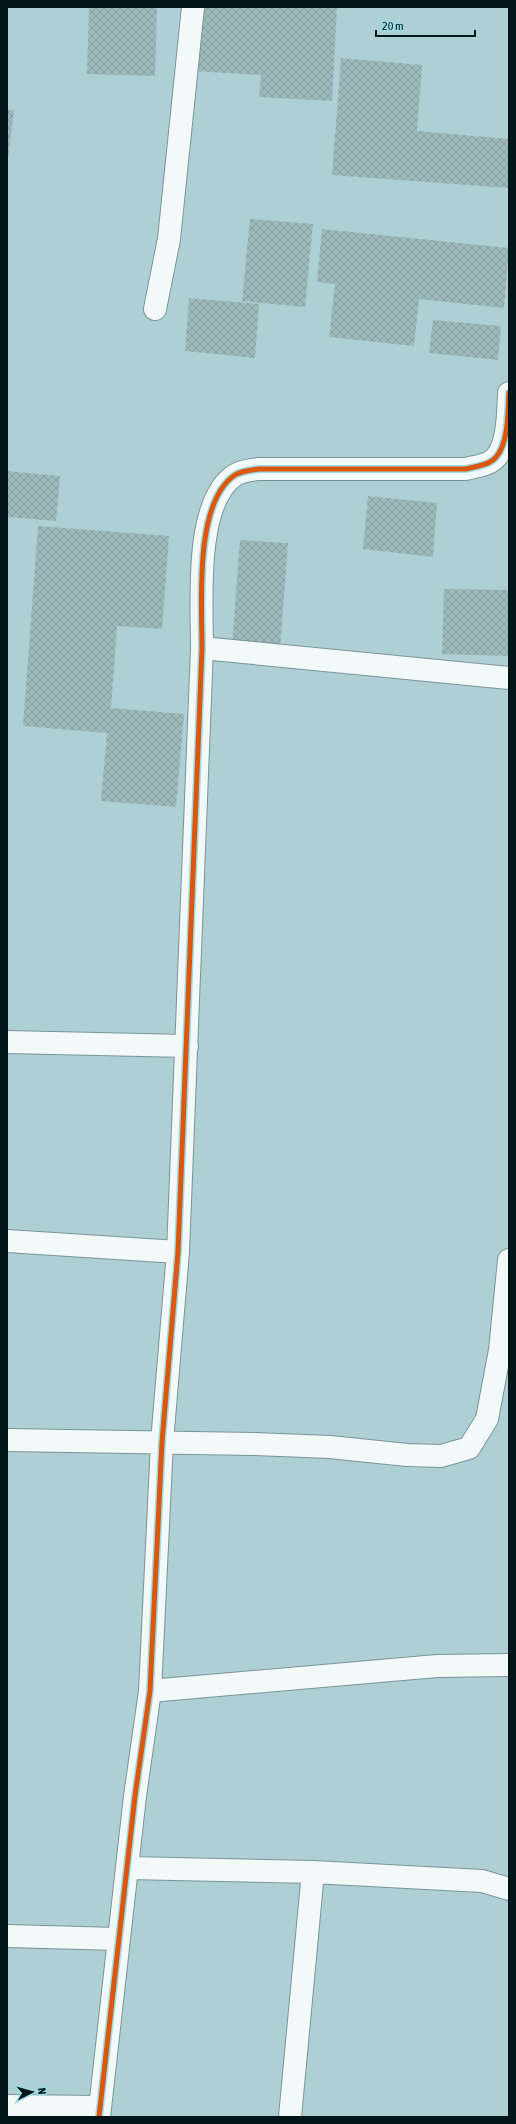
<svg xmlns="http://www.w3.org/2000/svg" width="516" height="2124" font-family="'Asap Condensed',sans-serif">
<defs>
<pattern id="building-cross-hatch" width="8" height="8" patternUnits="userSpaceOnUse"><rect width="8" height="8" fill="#9eb9ba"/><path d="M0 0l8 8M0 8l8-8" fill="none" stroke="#869e9f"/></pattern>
</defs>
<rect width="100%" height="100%" fill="#aed0d5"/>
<path fill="url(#building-cross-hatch)" d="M89 7H157L155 76 87 74Z
M195 7H337L332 101 259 97 261 75 192 71Z
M341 58 422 65 417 131 509 139 508 188 332 175Z
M7 110H14L8 158H7Z
M250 219 313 224 305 307 242 301Z
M322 229 509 248 504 308 419 299 414 346 329 337 335 284 317 282Z
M189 298 259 304 255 358 185 351Z
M433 320 501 326 498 360 429 353Z
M7 471 60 476 56 521 7 517Z
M368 496 437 503 433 557 363 549Z
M38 526 169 536 162 629 117 626 111 708 184 714 176 807 101 801 107 733 23 726Z
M240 540 288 543 280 649 232 646Z
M444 589 509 590V656L442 654Z"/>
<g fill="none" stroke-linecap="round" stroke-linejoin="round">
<g stroke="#799497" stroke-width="24">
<path id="minor" d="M155 309 169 239 193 7
M202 648 509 678
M7 1042 187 1046
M7 1241 178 1252
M7 1440 254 1444 330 1447 407 1455 441 1456 469 1448 487 1419 500 1350 509 1260
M150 1691 437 1666 509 1665
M128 1868 313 1872 482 1881 509 1889
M7 1936 119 1939
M7 2106 100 2107
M99 2117 135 1796 150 1691 162 1442 178 1252 202 648C202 603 194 502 235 475 241 471 251 470 259 469H466C473 467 483 466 490 462 509 452 508 412 509 393
M290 2117 313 1872"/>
</g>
<use href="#minor" stroke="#f3f8f9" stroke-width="22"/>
<g stroke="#9edce5" stroke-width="8">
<path id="cycleway" d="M99 2117 135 1796 150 1691 162 1442 178 1252 202 648C202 603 194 502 235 475 241 471 251 470 259 469H466C473 467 483 466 490 462 509 452 508 412 509 393"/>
</g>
<use href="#cycleway" stroke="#dc560d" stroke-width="5"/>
</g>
<rect width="516" height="2124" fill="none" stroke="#00161a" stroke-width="16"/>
<g transform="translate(32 2092) rotate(84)" stroke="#9edce5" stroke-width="3" paint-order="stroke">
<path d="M0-3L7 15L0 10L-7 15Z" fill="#00161a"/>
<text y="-6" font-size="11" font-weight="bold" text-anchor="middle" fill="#00161a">N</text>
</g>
<path d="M376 30v6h99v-6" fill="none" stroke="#00161a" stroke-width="2"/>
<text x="382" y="30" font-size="12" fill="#00161a" stroke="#9edce5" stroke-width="3" paint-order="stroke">20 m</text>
</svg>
